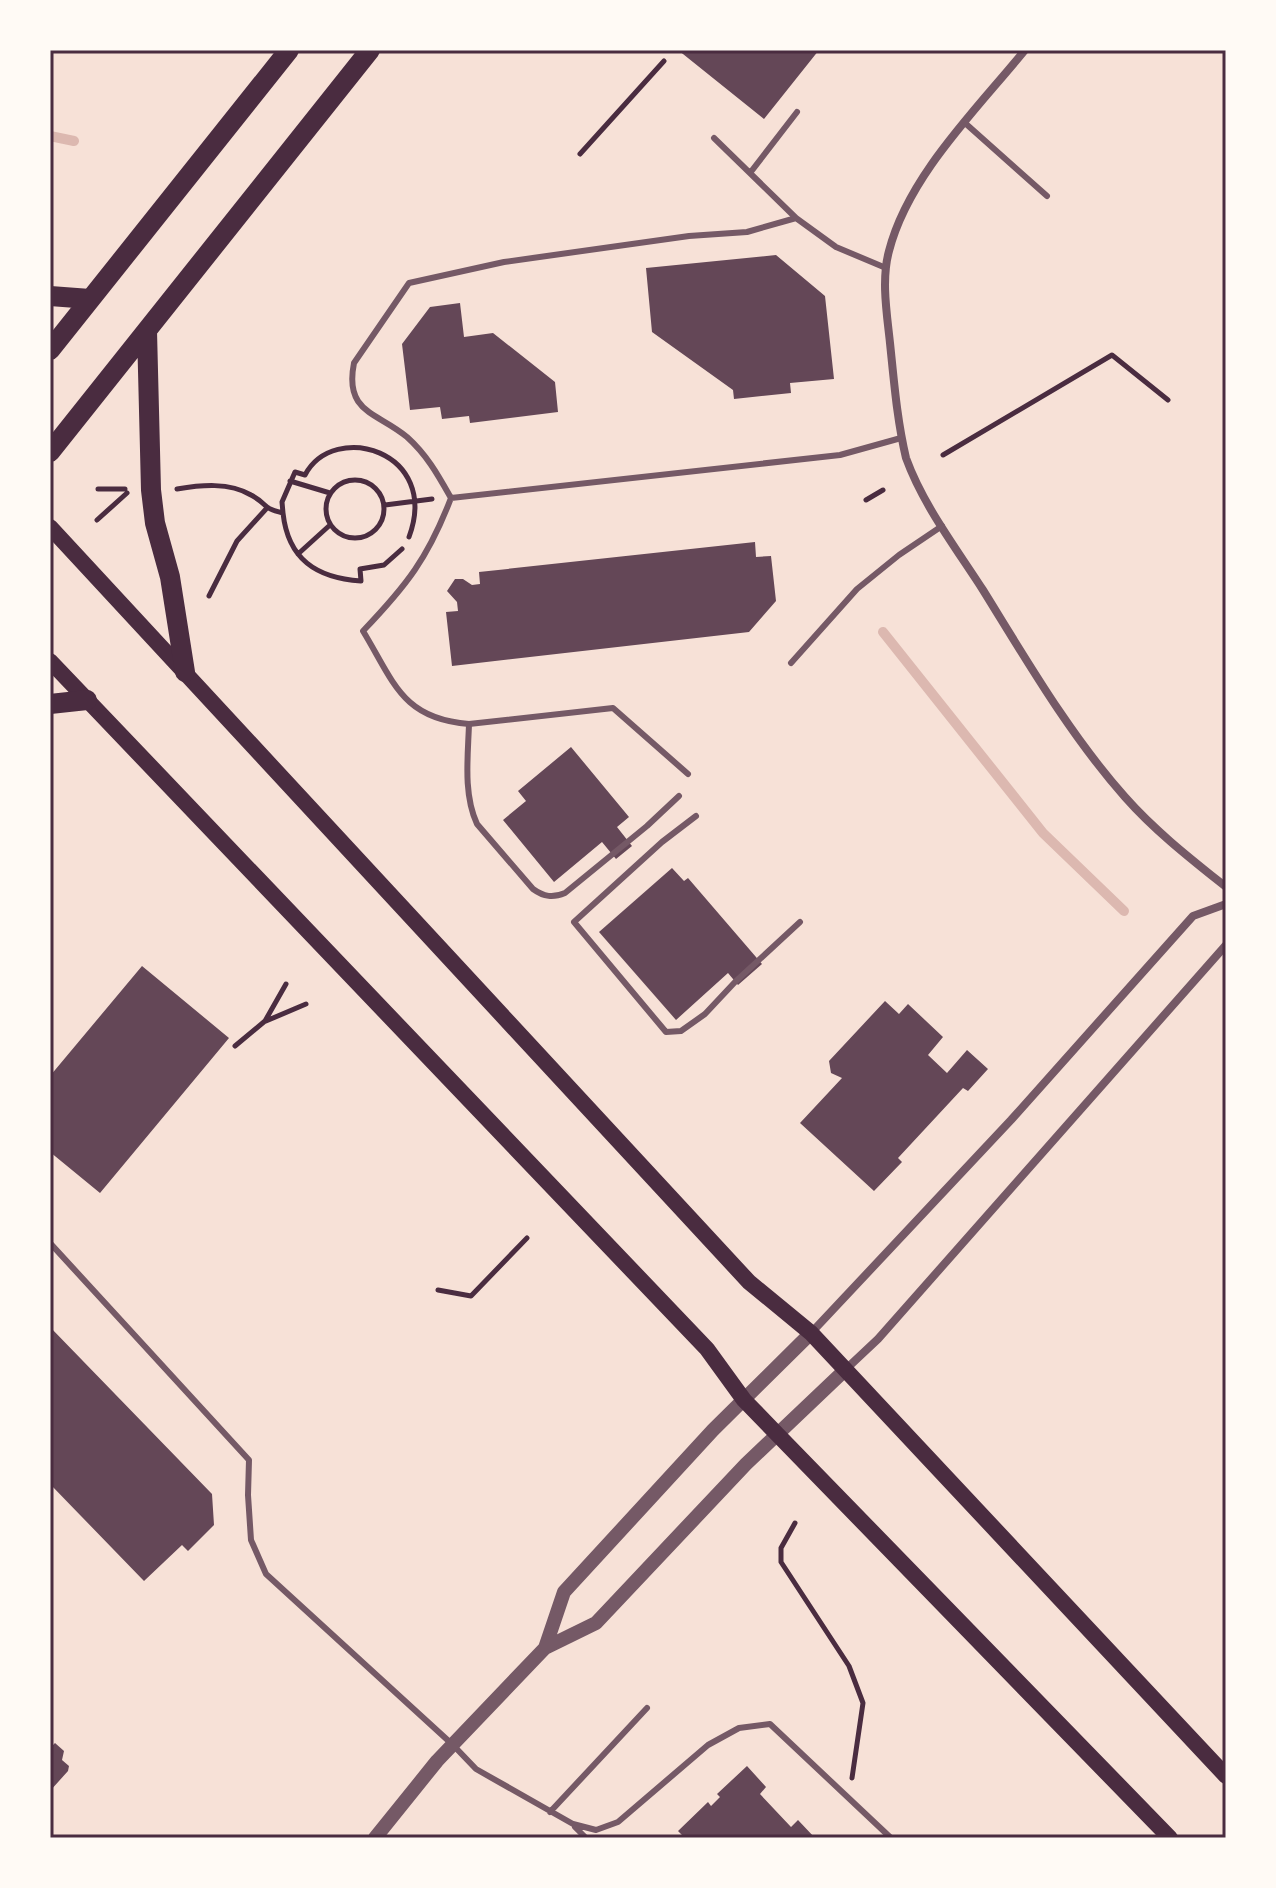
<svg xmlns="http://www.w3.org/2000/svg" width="1276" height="1888" font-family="Poppins,sans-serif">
<rect width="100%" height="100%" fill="#f7e1d7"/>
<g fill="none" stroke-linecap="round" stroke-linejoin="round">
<path stroke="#dcb8b0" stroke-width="10" d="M50 136 74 141
M883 632 1043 833 1124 911"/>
</g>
<path fill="#644757" d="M678 50H819L764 119Z
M776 255 825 296 834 379 790 383 791 393 734 399 733 390 652 332 646 268Z
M460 303 464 337 493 333 555 382 558 412 470 423 469 416 442 419 440 407 410 410 402 344 430 307Z
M755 542 756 557 771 556 776 601 749 632 452 666 446 612 458 611 457 602 447 591 455 579H463L472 585 480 584 479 572Z
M571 747 629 817 617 827 632 846 616 859 602 842 554 882 503 820 526 801 518 791Z
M672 868 684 881 688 878 762 964 738 985 728 973 676 1020 599 932Z
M142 966 229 1038 100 1193 50 1152V1076Z
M885 1001 899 1014 908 1004 943 1037 928 1055 947 1073 967 1050 988 1069 968 1091 963 1088 898 1158 902 1162 874 1191 800 1123 842 1078 831 1073 829 1061Z
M50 1327 212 1494 214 1525 188 1551 182 1545 144 1581 50 1484Z
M55 1743 64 1751 62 1760 69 1766 68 1771 50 1791V1748Z
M747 1766 766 1787 760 1794 791 1827 798 1820 815 1838H685L678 1831 708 1802 711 1806 720 1797 717 1794Z"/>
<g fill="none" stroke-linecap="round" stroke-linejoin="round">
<path stroke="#4a2c40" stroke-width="5" d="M580 154 664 61
M943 455 1112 355 1168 400
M326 509a29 29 0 1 1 58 0a29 29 0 1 1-58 0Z
M290 481 330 493
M98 489H125
M177 489C201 485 229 482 251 495 268 504 261 508 283 513 288 559 316 578 361 581L360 569 384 565 402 549
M866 500 883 490
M385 505 432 499
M283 513 282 502 295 472 305 475C334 420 441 451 409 537
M97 520 127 493
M298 554 330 525
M209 596 237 541 266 509
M266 1021 306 1004
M235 1046 265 1021 286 984
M438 1290 471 1296 527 1238
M795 1523 781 1548V1562L849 1666 863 1703 852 1778"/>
<path stroke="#755966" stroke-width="6" d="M965 123 1047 196
M714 138 796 218
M750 173 797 112
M451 498C438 475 427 455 407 437 377 412 344 413 354 363L409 283 504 262 689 236 747 232 796 218 836 247 886 268
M791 663 857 589 899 555 942 526
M469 724C468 756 463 794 477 824L533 889C544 897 553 898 565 893L647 826 679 796
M688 774 613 708 469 724C402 719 394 682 363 631 407 585 428 558 451 498L840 455 901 438
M696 816 662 842 574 922 666 1032 681 1031 705 1014 735 982 800 922
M50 1243 249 1460 248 1495 251 1540 266 1574 453 1745 476 1769 573 1824 596 1830 618 1822 708 1745 739 1728 770 1724 891 1838
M550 1812 647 1708
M575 1827 586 1838"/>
<path stroke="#755966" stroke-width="8" d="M1025 50C977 109 908 176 889 251 881 280 887 314 890 343 894 381 897 420 906 458 923 505 956 548 983 590 1027 661 1070 735 1125 797 1155 831 1191 859 1226 887
M811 1333 1011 1120 1193 916 1226 904
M845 1370 878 1339 1226 945"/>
<path stroke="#755966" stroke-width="14" d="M545 1648 564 1592 713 1430 811 1333
M375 1838 437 1761 545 1648 596 1623 746 1464 845 1370"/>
<path stroke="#4a2c40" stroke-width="16" d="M50 527 749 1282 811 1333 1226 1776
M50 661 707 1349 744 1400 777 1434 1170 1838"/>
<path stroke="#4a2c40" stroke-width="20" d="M50 296 90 299
M147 331 151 490 155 523 170 577 185 672
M50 350 289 50
M50 452 370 50
M50 704 87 700"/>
</g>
<rect width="1276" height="1888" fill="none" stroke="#fffaf5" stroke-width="104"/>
<rect x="52" y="52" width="1172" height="1784" fill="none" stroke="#4a2c40" stroke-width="3"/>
</svg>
